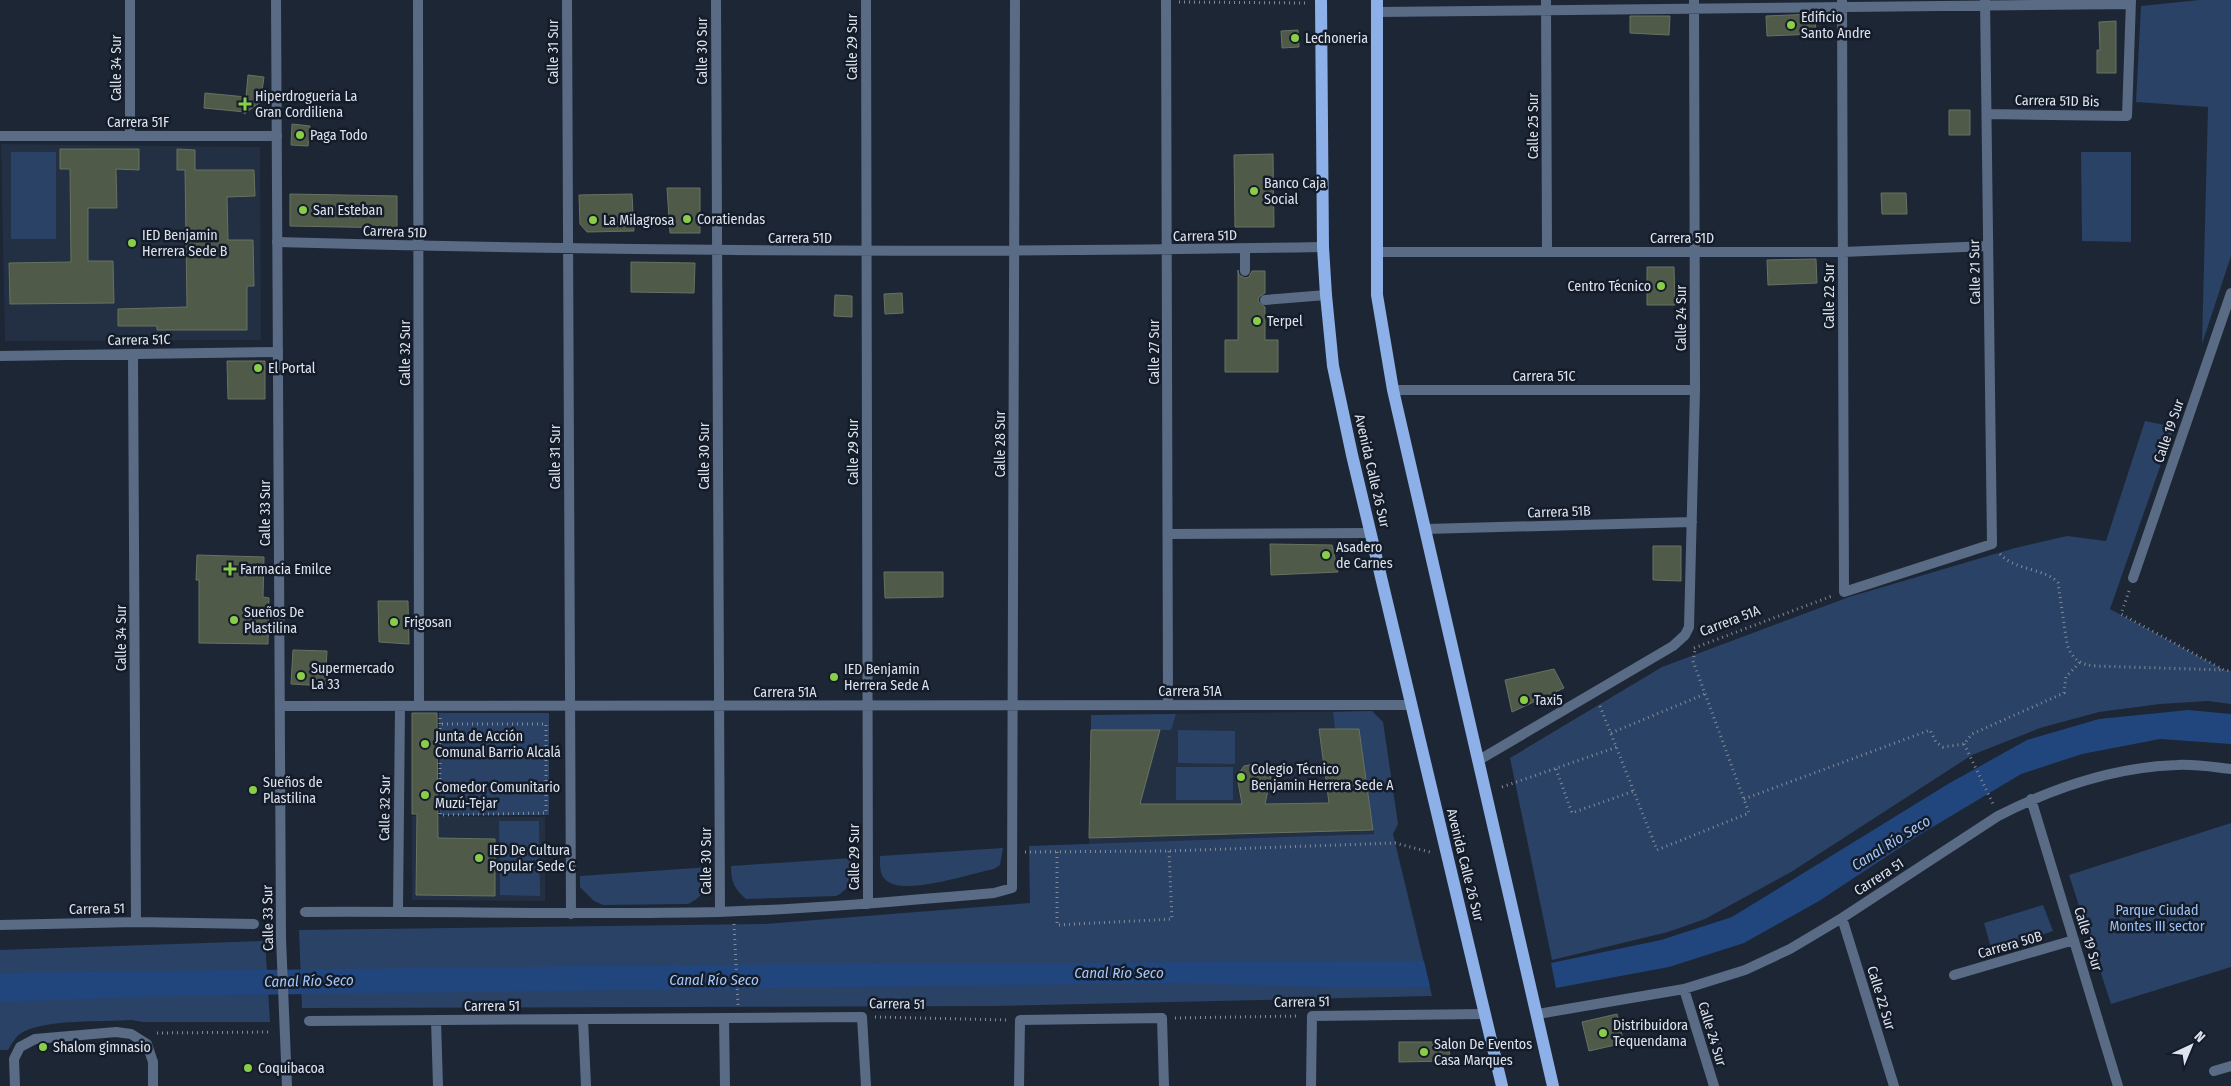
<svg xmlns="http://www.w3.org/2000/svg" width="2231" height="1086" font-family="'Fira Sans Condensed',sans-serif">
<rect width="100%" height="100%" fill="#1d2634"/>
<path fill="#232f42" d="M1 144 260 147 261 340 5 341Z
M1372 711 1383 722 1398 824 1393 833 1089 846 1091 715Z
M412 816 545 817V901L412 900Z"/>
<path fill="#2a4266" d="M2200 0H2231V256L2202 344 2208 107 2136 102 2141 6Z
M11 152H56V239H11Z
M2081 152H2131V242L2082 241Z
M2145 421 2174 427 2110 609 2224 670 2231 671V704L2208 701 2160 704 2099 712 2040 728 1972 755 1791 872 1705 919 1668 932 1552 960 1510 758 1662 667 1849 597 2015 548 2067 536 2106 541Z
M1372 711 1383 722 1398 824 1393 834 1432 996 993 1006 302 1008 299 930 765 924 1030 903 1029 846 1374 834 1359 729H1335L1333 712Z
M439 713H549V815H440Z
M1176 714 1171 730H1091V715Z
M1178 730 1235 731V764L1178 763Z
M1176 767H1233V800H1176Z
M499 821H539L540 896 500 895Z
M2231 823V967L2111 1004 2069 875Z
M1003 848 1000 865 994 869C972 873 905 896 887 881 879 875 880 865 880 856Z
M852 858C852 875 853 888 836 896L746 899C734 889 731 881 731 866Z
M710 867C708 885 705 896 688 904L603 905 594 901 580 887V876Z
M2043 905 2053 931 1992 951 1984 923Z
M265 941 270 1022H143L131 1020C102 1022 48 1019 23 1032 16 1036 12 1043 8 1050H0V950Z
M1707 1004 1721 1044 1712 1048 1697 1007Z"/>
<path fill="#21467e" d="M2188 710 2231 714V744L2160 739 2082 754 2021 774 1916 837 1819 901 1744 943 1669 967 1556 988 1551 963 1661 940 1732 917 1948 784 2027 740 2099 719Z
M1424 961 1430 987 1353 988 1178 983 166 996 0 1002V973L678 965Z"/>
<path fill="#505a49" stroke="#687261" d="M1815 14 1816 34 1767 36 1766 16Z
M1630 16H1670L1669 35 1630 33Z
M2116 21V73H2097V50H2100L2099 22Z
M1298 30 1299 47 1282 48 1281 31Z
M248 75 264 77 261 98 265 99 244 114 245 112 204 108 205 93 246 97Z
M1949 110H1970V135H1949Z
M292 124 310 126 308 146 291 145Z
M60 149H139V170L116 169 117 208H88V261H113L114 303 10 304 9 263 71 262 70 169H60Z
M177 149 195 150V170H254L255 196 227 197 228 240H253L254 286H247V330H157V326H118V309L187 307 185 170H177Z
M1273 154 1274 227H1235L1234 155Z
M667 188H700V233H670Z
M1881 193H1906L1907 214H1882Z
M290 194 397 196V228L290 226Z
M632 194 634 231 587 232 580 224 579 195Z
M1816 259 1817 283 1768 285 1767 260Z
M631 262 695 263 694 293 631 292Z
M1647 267H1674L1675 305H1647Z
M1238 270 1239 275 1245 278 1249 277 1252 271H1265V293L1259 297 1258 301 1265 307V340H1278V372H1225V340H1238Z
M902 293 903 313 885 314 884 294Z
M835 295 852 296V317L834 316Z
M227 361H265V399H228Z
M1270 544 1332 545 1338 572 1271 575Z
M1653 546H1681V581L1653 580Z
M197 555 264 557 263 597 269 598 268 644 199 643V580H196Z
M884 572H943V597L885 598Z
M378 601H408L409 644 379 642Z
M293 650 327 651 325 686 291 684Z
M1554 669 1564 688 1512 712 1505 680Z
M412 713H437L438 838 495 839V896L416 895 417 814H412Z
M1319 729H1359L1373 830 1089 838 1091 730H1160L1140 804H1242L1237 776 1244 766 1255 764 1265 767 1271 777 1265 804 1329 803Z
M1617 1014 1624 1043 1589 1051 1582 1022Z
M1399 1042H1449L1450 1061 1399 1062Z"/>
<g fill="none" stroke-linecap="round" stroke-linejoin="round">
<path stroke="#848b97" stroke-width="3" stroke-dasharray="1 4" stroke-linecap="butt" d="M1179 2 1305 3
M2000 554C2015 571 2046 568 2058 583L2067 644C2072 659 2080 665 2096 666L2224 670
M2129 591 2121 614 2224 670 2231 671
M1694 648 1832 596
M1600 706 1657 850 1749 813 1693 661 1695 650
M440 718V815L546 813V724H440
M1611 733 1705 694
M1964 744 1993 804
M1556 769 1572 813 1634 791
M1502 787 1617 747
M1744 799 1930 730 1936 742 1943 747 1964 744 1972 734 2064 693 2066 677 2080 662
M1025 852 1169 851 1395 843 1430 852
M1057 852V925L1172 919 1169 851
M734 924 738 1005
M875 1017 1007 1020
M1175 1018 1299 1016
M157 1033 271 1032"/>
<path stroke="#596b85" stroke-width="10" d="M1245 249V271
M1265 300 1326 295"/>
<path stroke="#596b85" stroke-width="10" d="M130 0V136
M418 0 419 706
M567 0 571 914
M716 0 720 912
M866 0 868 904
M1166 0 1168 705
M1546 0 1547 252
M1842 0 1844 592 1992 544 1985 0
M1377 12 2130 4
M1987 114 2127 116 2131 0
M0 136H277
M277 242C626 252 974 253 1323 247
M1376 252H1843L1988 246
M133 354 136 922
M0 356 278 352
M1393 390H1695
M1426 529 1692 522
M1168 534 1371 533
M2133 578 2231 293
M280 706 1411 705
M1479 760 1673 646 1685 635 1689 627 1695 390 1694 0
M2031 799 2118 1086
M398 911 400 706
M305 912C443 911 580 915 718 912 810 909 902 901 994 893L1012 888 1015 0
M1842 918 1894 1086
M0 925 136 922 254 924
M1954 975 2074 940
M1684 989 1714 1086
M1538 1014 1684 989 1745 970 1790 949 1842 918 1998 816C2053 788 2115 767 2177 765 2195 764 2213 767 2231 769
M724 1018 725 1086
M583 1019 586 1086
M436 1020 438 1086
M309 1021 862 1017 866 1086
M2214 1071 2231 1066
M15 1086 14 1059 20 1047 35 1039 116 1032 131 1034 147 1044 153 1062V1086
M1019 1086 1020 1020 1162 1018 1164 1086
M1311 1086 1312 1016 1485 1014"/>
<path stroke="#596b85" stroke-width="10" d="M276 0 281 938 287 1086"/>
<path stroke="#8cb0e7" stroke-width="12" d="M1321 0 1323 247 1326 295 1333 366 1352 455 1502 1086
M1377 0V295L1393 390 1553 1086"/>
</g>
<g fill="#89ce48" stroke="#141c2a" stroke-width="2">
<circle cx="1791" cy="25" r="5"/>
<circle cx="1295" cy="38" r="5"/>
<path d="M242.5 96.5h5v5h5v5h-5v5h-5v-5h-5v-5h5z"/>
<circle cx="300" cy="135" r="5"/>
<circle cx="1254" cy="191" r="5"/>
<circle cx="303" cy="210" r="5"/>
<circle cx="687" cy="219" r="5"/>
<circle cx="593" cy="220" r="5"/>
<circle cx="132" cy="243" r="5"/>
<circle cx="1661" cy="286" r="5"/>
<circle cx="1257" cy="321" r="5"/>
<circle cx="258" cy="368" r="5"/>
<circle cx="1326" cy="555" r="5"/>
<path d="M227.5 561.5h5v5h5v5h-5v5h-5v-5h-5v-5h5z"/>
<circle cx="234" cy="620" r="5"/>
<circle cx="394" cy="622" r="5"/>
<circle cx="301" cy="676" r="5"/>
<circle cx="834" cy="677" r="5"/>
<circle cx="1524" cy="700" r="5"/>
<circle cx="425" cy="744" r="5"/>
<circle cx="1241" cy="777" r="5"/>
<circle cx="253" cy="790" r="5"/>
<circle cx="425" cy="795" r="5"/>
<circle cx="479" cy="858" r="5"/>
<circle cx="1603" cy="1033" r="5"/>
<circle cx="43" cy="1047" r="5"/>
<circle cx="1424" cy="1052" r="5"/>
<circle cx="248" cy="1068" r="5"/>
</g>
<g text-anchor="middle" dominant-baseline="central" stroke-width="5" stroke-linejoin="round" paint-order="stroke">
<g font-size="14" fill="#dee4ee" stroke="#141c2a" text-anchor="start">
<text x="1801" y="17">Edificio<tspan x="1801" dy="16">Santo Andre</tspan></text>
<text x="1305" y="38">Lechoneria</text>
<text x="255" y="96">Hiperdrogueria La<tspan x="255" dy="16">Gran Cordiliena</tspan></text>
<text x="310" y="135">Paga Todo</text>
<text x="1264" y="183">Banco Caja<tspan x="1264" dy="16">Social</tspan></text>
<text x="313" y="210">San Esteban</text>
<text x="697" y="219">Coratiendas</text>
<text x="603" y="220">La Milagrosa</text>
<text x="142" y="235">IED Benjamin<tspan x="142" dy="16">Herrera Sede B</tspan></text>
<text x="1651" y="286" text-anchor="end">Centro Técnico</text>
<text x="1267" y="321">Terpel</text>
<text x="268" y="368">El Portal</text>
<text x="1336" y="547">Asadero<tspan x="1336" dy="16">de Carnes</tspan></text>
<text x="240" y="569">Farmacia Emilce</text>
<text x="244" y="612">Sueños De<tspan x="244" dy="16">Plastilina</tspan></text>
<text x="404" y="622">Frigosan</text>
<text x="311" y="668">Supermercado<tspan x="311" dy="16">La 33</tspan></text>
<text x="844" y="669">IED Benjamin<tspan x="844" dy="16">Herrera Sede A</tspan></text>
<text x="1534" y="700">Taxi5</text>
<text x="435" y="736">Junta de Acción<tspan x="435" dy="16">Comunal Barrio Alcalá</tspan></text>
<text x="1251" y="769">Colegio Técnico<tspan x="1251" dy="16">Benjamin Herrera Sede A</tspan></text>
<text x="263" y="782">Sueños de<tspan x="263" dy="16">Plastilina</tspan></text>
<text x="435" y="787">Comedor Comunitario<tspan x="435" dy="16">Muzú-Tejar</tspan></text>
<text x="489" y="850">IED De Cultura<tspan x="489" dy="16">Popular Sede C</tspan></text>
<text x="1613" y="1025">Distribuidora<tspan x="1613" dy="16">Tequendama</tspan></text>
<text x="1434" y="1044">Salon De Eventos<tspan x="1434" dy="16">Casa Marques</tspan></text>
<text x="53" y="1047">Shalom gimnasio</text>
<text x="258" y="1068">Coquibacoa</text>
</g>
<g font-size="14" fill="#dee4ee" stroke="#141c2a">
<text transform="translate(852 47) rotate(-90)">Calle 29 Sur</text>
<text transform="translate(702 51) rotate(-90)">Calle 30 Sur</text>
<text transform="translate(553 52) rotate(-90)">Calle 31 Sur</text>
<text transform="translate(116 68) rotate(-90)">Calle 34 Sur</text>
<text transform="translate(2057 101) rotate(1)">Carrera 51D Bis</text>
<text x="138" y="122">Carrera 51F</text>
<text transform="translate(1533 126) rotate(-90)">Calle 25 Sur</text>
<text transform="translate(395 232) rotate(2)">Carrera 51D</text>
<text transform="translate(1205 236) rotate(-1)">Carrera 51D</text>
<text x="800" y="238">Carrera 51D</text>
<text x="1682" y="238">Carrera 51D</text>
<text transform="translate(1975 272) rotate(-91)">Calle 21 Sur</text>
<text transform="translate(1829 296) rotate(-90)">Calle 22 Sur</text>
<text transform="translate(1681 318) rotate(-90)">Calle 24 Sur</text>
<text transform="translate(139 340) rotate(-1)">Carrera 51C</text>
<text transform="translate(1154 352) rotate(-90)">Calle 27 Sur</text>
<text transform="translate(405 353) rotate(-90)">Calle 32 Sur</text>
<text x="1544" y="376">Carrera 51C</text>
<text transform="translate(2169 431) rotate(-71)">Calle 19 Sur</text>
<text transform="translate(1000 444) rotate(-90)">Calle 28 Sur</text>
<text transform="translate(853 452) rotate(-90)">Calle 29 Sur</text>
<text transform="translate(704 456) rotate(-90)">Calle 30 Sur</text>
<text transform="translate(555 457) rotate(-90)">Calle 31 Sur</text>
<text transform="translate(1372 471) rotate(77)">Avenida Calle 26 Sur</text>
<text transform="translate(1559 512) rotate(-2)">Carrera 51B</text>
<text transform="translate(265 513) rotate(-90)">Calle 33 Sur</text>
<text transform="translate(1730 621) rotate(-21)">Carrera 51A</text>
<text transform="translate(121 638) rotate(-90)">Calle 34 Sur</text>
<text x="1190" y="691">Carrera 51A</text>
<text x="785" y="692">Carrera 51A</text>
<text transform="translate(385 808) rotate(-89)">Calle 32 Sur</text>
<text transform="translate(854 857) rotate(-90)">Calle 29 Sur</text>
<text transform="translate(706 861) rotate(-90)">Calle 30 Sur</text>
<text transform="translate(1465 865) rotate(76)">Avenida Calle 26 Sur</text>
<text transform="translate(1879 877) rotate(-33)">Carrera 51</text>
<text transform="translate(97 909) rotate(-1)">Carrera 51</text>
<text transform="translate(268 918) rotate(-91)">Calle 33 Sur</text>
<text transform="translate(2088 939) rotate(73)">Calle 19 Sur</text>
<text transform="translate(2010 945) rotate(-16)">Carrera 50B</text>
<text transform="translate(1881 998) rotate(73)">Calle 22 Sur</text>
<text transform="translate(1302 1002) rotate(-1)">Carrera 51</text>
<text transform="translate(897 1004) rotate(1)">Carrera 51</text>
<text x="492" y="1006">Carrera 51</text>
<text transform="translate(1712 1034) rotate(73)">Calle 24 Sur</text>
</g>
<g font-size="14" fill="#9ec0f2" stroke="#141c2a">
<text x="2157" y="910">Parque Ciudad<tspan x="2157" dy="16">Montes III sector</tspan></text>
</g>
<g font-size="15" font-style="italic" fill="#a6c7fa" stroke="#141c2a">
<text transform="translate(1891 843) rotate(-32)">Canal Río Seco</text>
<text x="1119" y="973">Canal Río Seco</text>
<text x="714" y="980">Canal Río Seco</text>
<text transform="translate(309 981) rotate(-1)">Canal Río Seco</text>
</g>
</g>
<g transform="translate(2191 1046) rotate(44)" stroke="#141c2a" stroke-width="4" paint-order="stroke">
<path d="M0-4L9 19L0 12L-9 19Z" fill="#dee4ee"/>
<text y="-8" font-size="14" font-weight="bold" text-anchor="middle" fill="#dee4ee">N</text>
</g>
</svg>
